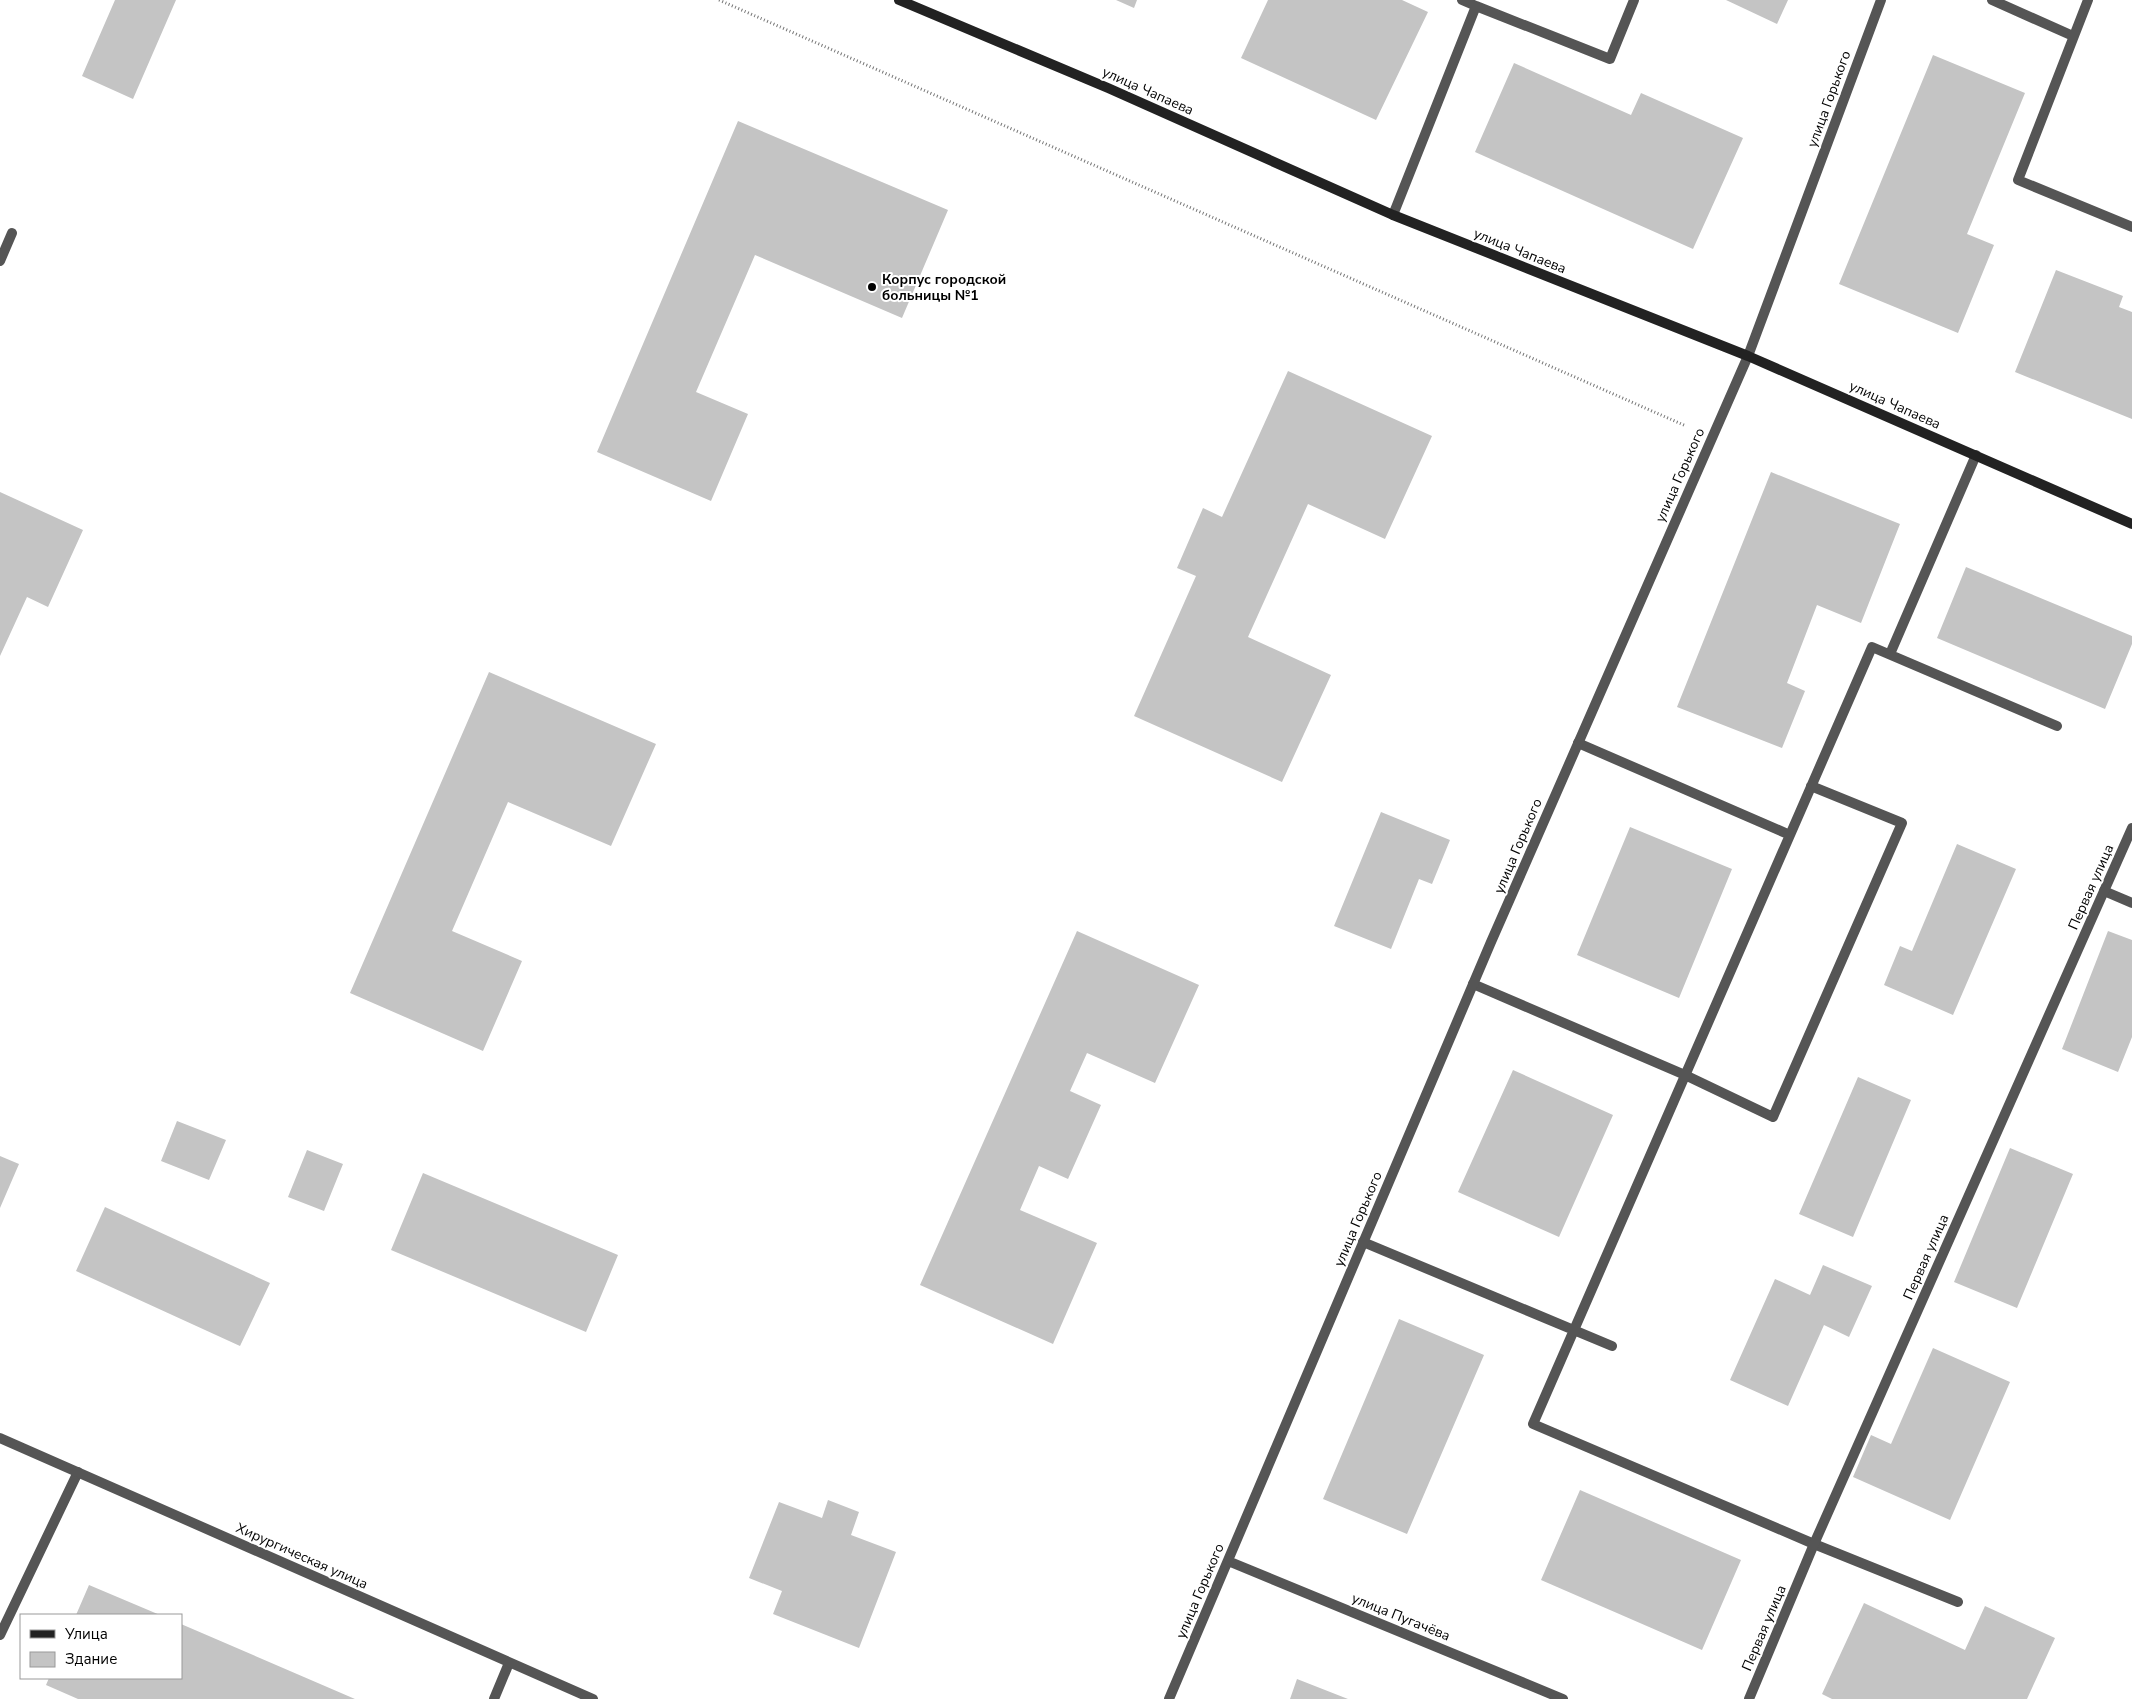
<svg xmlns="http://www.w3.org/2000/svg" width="2132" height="1699" font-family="'Nunito Sans',sans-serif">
<rect width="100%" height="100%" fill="#fff"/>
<path fill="#c4c4c4" d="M115 0H176L133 99 82 76Z
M1116 0H1137L1134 8Z
M1268 0H1402L1428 12 1376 120 1241 58Z
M1726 0H1788L1777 24Z
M1933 55 2025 93 1967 234 1994 245 1958 333 1839 284Z
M1514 63 1631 115 1641 93 1743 138 1693 249 1475 152Z
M738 121 948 210 902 318 755 255 696 392 748 414 711 501 597 452Z
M2056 270 2123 296 2119 307 2132 312V419L2015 372Z
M1288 371 1432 436 1385 539 1308 504 1248 637 1331 675 1282 782 1134 716 1196 576 1177 568 1203 508 1222 517Z
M1771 472 1900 524 1861 623 1817 605 1787 683 1805 691 1782 748 1677 707Z
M0 492 83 530 48 607 27 597 0 656Z
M1966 567 2132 636V644L2105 709 1937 638Z
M489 672 656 744 611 846 508 802 452 931 522 961 483 1051 350 993Z
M1381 812 1450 840 1432 884 1419 879 1391 949 1334 926Z
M1630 827 1732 869 1679 998 1577 955Z
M1957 844 2016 869 1953 1015 1884 985 1900 946 1912 951Z
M1077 931 1199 985 1155 1083 1087 1053 1070 1091 1101 1105 1068 1179 1039 1166 1020 1210 1097 1243 1053 1344 920 1285Z
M2108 931 2132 940V1037L2118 1072 2062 1049Z
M1513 1070 1613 1115 1559 1237 1458 1192Z
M1858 1077 1911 1100 1853 1237 1799 1214Z
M177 1121 226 1140 209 1180 161 1161Z
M2010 1148 2073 1174 2017 1308 1954 1282Z
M307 1150 343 1164 324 1211 288 1197Z
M0 1156 19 1164 0 1208Z
M423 1173 618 1255 586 1332 391 1250Z
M105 1207 270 1283 240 1346 76 1271Z
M1823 1265 1872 1286 1849 1337 1824 1325 1788 1406 1730 1380 1775 1279 1810 1295Z
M1399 1319 1484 1355 1407 1534 1323 1499Z
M1933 1348 2010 1382 1950 1520 1853 1477 1871 1435 1891 1444Z
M1580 1490 1741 1560 1702 1650 1541 1580Z
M828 1500 859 1512 851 1535 896 1552 859 1648 773 1614 782 1591 749 1578 779 1502 822 1518Z
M89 1585 160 1615H76Z
M1864 1603 1965 1650 1985 1606 2055 1638 2027 1699H1832L1822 1694Z
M181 1624 355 1699H78L46 1685 49 1678H181Z
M1297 1679 1348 1699H1290Z"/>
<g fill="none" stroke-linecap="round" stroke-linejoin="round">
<path stroke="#777" stroke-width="3" stroke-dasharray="1 2.5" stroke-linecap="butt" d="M719 0 1686 426"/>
<path stroke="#555" stroke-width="10" d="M1462 0 1476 6
M1992 0 2073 36
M2088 0 2018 180 2132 227
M1393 215 1476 6 1610 59 1634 0
M0 261 12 233
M1890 654 1976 455
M1578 743 1790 835
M2104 891 2132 903
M1473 984 1685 1075 1773 1117 1902 823 1811 786
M1363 1242 1612 1346
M1958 1602 1814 1544 1533 1424 1872 647 2057 726
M0 1635 78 1472
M494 1699 509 1663"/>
<path stroke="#555" stroke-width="10" d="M0 1438 593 1699
M1228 1561 1563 1699
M1169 1699 1491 942 1748 356 1881 0
M1749 1699 1814 1544 2132 828"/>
<path stroke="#222" stroke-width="10" d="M899 0 1108 88 1393 215 1748 356 2132 524"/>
</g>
<circle fill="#000" stroke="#fff" stroke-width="2" cx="872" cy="287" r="5"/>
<g text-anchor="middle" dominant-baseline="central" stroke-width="4" stroke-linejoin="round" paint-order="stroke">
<g font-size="14" fill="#000" stroke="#fff">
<text transform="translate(1148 91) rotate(24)">улица Чапаева</text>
<text transform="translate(1829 99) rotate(-70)">улица Горького</text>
<text transform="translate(1520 251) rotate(22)">улица Чапаева</text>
<text transform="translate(1895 405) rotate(24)">улица Чапаева</text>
<text transform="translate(1680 475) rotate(-66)">улица Горького</text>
<text transform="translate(1518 846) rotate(-67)">улица Горького</text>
<text transform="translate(2091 887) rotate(-66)">Первая улица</text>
<text transform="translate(1358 1219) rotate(-67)">улица Горького</text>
<text transform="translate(1926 1257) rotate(-66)">Первая улица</text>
<text transform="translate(302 1556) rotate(24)">Хирургическая улица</text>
<text transform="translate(1200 1591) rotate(-67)">улица Горького</text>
<text transform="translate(1401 1617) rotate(22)">улица Пугачёва</text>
<text transform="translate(1764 1628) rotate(-67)">Первая улица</text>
</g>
<g font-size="14" font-weight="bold" fill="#000" stroke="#fff" text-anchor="start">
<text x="882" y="279">Корпус городской<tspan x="882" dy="16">больницы №1</tspan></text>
</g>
</g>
<rect x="20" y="1614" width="162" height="65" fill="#ffffff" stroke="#999999"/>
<rect x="30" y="1630" width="25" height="8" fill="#222222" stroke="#999999"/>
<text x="65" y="1639" font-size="15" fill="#000000">Улица</text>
<rect x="30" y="1652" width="25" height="15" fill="#c4c4c4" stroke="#999999"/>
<text x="65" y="1664" font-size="15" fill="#000000">Здание</text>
</svg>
